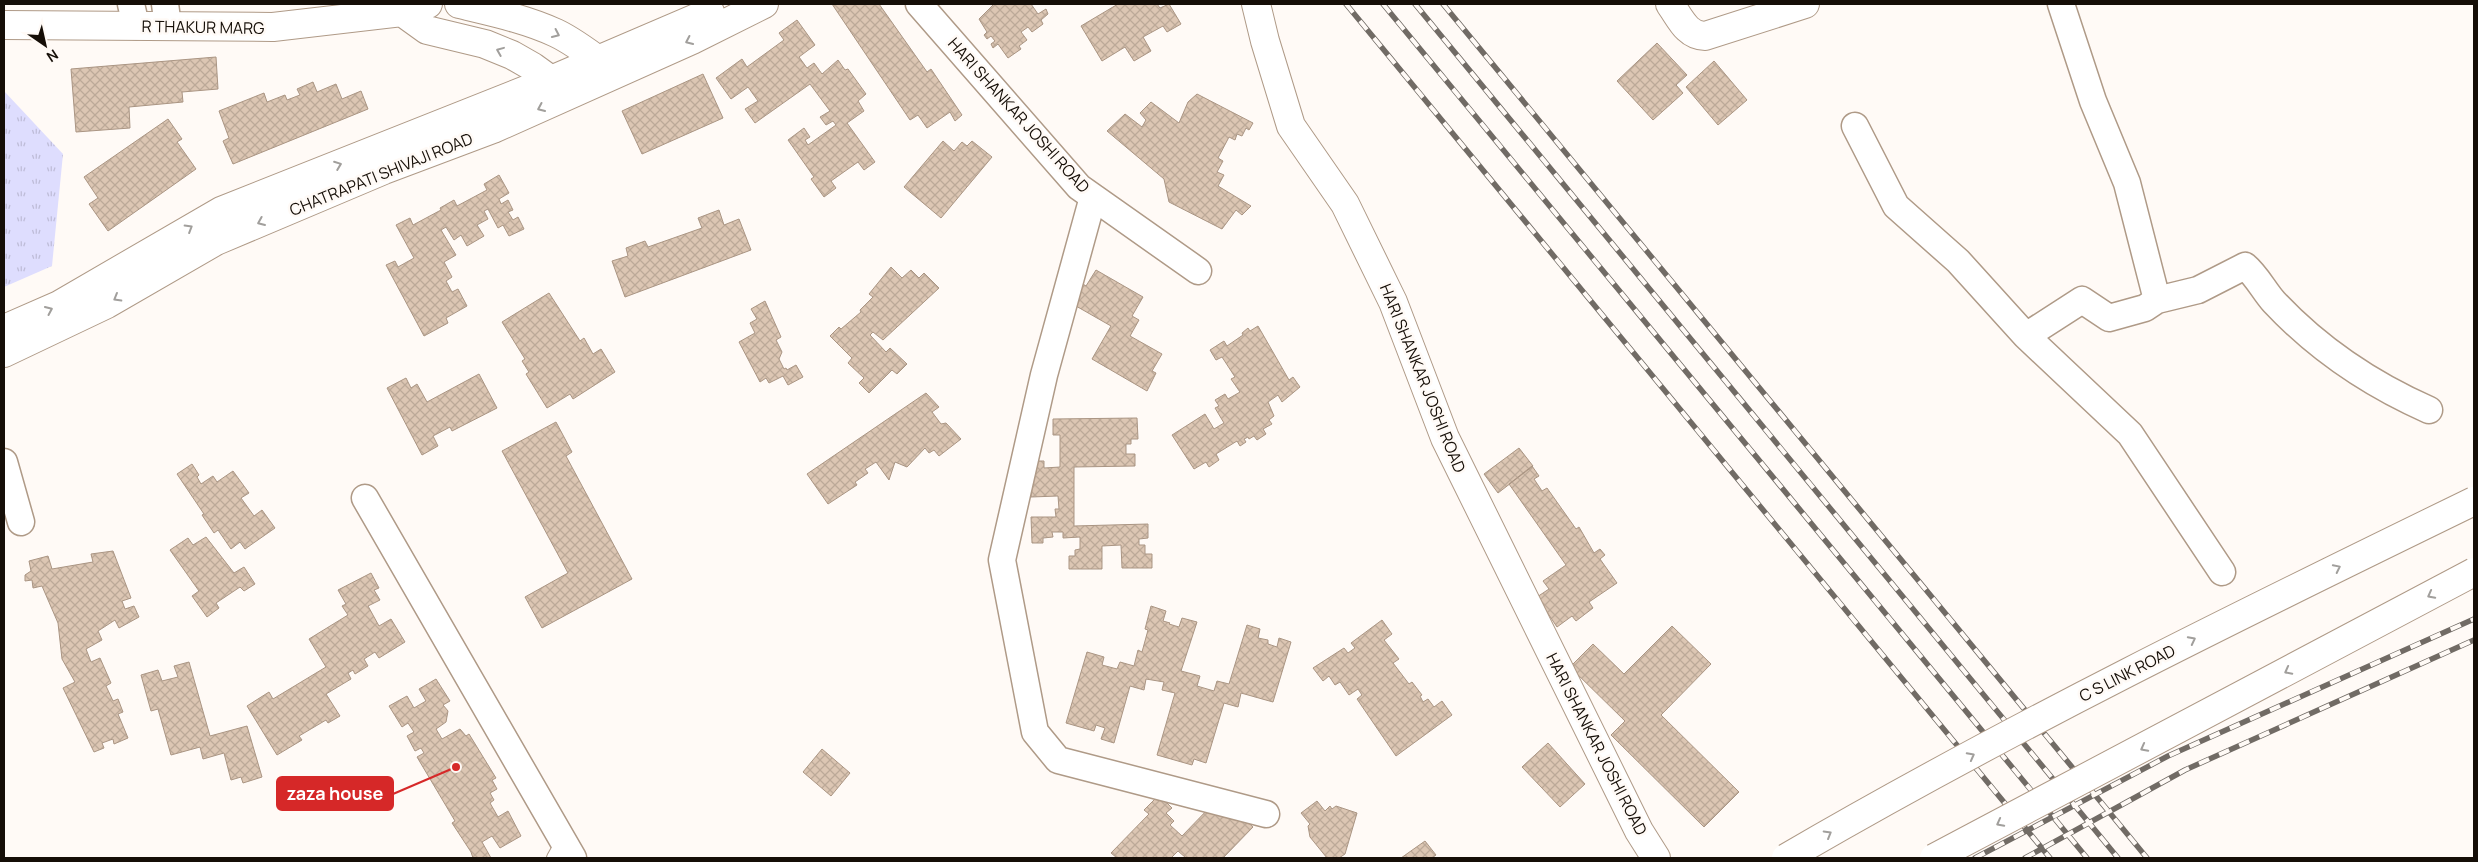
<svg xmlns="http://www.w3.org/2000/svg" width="2478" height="862" font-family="Manrope,sans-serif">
<defs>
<pattern id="park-tufts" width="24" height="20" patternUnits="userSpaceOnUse" patternTransform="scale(1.25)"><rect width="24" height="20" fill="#deddfe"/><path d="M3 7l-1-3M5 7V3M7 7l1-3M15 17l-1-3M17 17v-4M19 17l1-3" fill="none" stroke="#bebcd8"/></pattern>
<pattern id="building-cross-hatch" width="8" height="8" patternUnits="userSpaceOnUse" patternTransform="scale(1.25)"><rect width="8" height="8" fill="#dcc6b3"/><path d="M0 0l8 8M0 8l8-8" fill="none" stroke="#bca998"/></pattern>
</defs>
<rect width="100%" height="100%" fill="#fffaf6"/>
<path fill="url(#park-tufts)" d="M4 91 63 154 52 266 4 287Z"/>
<path fill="url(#building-cross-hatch)" stroke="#aa9583" d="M832 4H879L927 72 931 69 962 115 955 121 950 112 927 128 918 115 910 120Z
M994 4H1031L1038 14 1046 9 1048 14 1041 20 1043 24 1032 32 1028 27 1021 32 1027 40 1019 46 1021 49 1008 58 998 44 993 48 991 44 995 41 991 36 987 39 984 35 987 32 979 19Z
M1118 4H1157L1160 8 1169 4 1181 24 1167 32 1163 26 1143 37 1151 51 1134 61 1125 47 1102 61 1081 26Z
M797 20 815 45 799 57 807 68 814 63 822 74 838 60 845 70 848 69 866 94 858 101 864 111 847 123 875 162 864 170 858 162 831 181 836 188 824 197 811 179 814 177 788 140 804 128 810 137 805 140 808 145 836 125 833 121 826 125 820 117 830 111 810 84 755 123 745 109 758 101 748 87 731 99 716 78 742 59 747 67 784 40 779 33Z
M1657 43 1687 75 1676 85 1683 93 1653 120 1617 81Z
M216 57 218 89 182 92 183 102 129 107 130 128 76 132 71 69Z
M1714 61 1747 100 1718 125 1686 87Z
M703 74 723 118 642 154 622 111Z
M313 82 317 92 336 84 342 99 361 91 368 109 233 164 223 141 229 138 219 111 264 93 267 102 285 95 287 100 300 95 297 89Z
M1197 94 1253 123 1249 130 1246 128 1242 136 1237 134 1235 140 1229 137 1218 158 1223 161 1217 172 1224 175 1218 186 1251 206 1242 215 1236 210 1222 229 1169 202 1164 179 1107 131 1125 114 1142 127 1146 120 1140 113 1151 102 1179 123 1188 102Z
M168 119 182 139 177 142 196 169 108 231 89 204 98 198 84 177Z
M943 141 954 151 962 142 967 146 972 141 992 157 941 218 904 187Z
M499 175 509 193 499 199 501 204 508 200 513 210 508 212 513 220 518 217 524 229 509 236 503 225 498 228 488 209 484 211 488 219 477 225 484 236 467 246 461 235 454 240 446 227 441 230 456 255 444 262 452 277 446 281 452 292 458 289 467 306 446 318 448 323 424 336 386 265 395 261 398 267 414 258 396 225 410 218 413 225 441 210 440 208 454 200 457 206 487 190 484 184Z
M719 210 724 225 739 219 751 250 625 297 612 261 628 256 626 248 645 241 648 247 702 228 698 218Z
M891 267 902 278 911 270 919 278 924 273 939 288 883 340 873 332 870 335 886 352 890 348 907 364 897 374 892 370 869 393 859 383 864 378 848 363 852 358 830 336 839 327 841 329 861 312 860 310 873 297 869 294Z
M1096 270 1143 297 1132 316 1139 320 1130 336 1162 354 1152 371 1156 373 1147 391 1092 359 1111 326 1069 302 1080 282 1086 286Z
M549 293 580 341 584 338 593 354 601 349 615 372 573 399 570 394 547 408 526 374 529 372 522 361 525 359 502 322Z
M765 301 781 337 776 340 782 352 779 359 784 369 786 368 787 370 796 365 803 377 788 385 783 376 769 383 766 378 760 382 739 342 755 333 750 323 757 319 751 309Z
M1258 326 1289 380 1293 377 1300 387 1282 402 1278 395 1268 402 1274 416 1269 420 1272 424 1263 429 1266 434 1257 440 1254 436 1249 439 1248 437 1244 439 1246 442 1240 446 1237 441 1216 454 1219 460 1209 467 1206 462 1194 469 1172 435 1205 414 1214 429 1224 423 1215 408 1219 406 1215 400 1225 394 1228 399 1240 392 1231 379 1235 377 1222 357 1216 360 1210 350 1224 341 1227 346 1243 335 1242 333 1248 328 1250 331Z
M479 374 497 408 452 431 450 427 433 436 438 446 422 455 387 388 406 378 411 388 417 384 427 402Z
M926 393 939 407 932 412 941 424 946 423 961 439 939 456 934 450 929 453 925 448 907 467 895 462 889 480 876 462 865 469 868 473 855 482 857 485 828 504 807 474Z
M1137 418 1138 439H1131V444H1126V454H1135V466L1074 467V526L1148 524V538L1139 539V545H1145V554H1152V568H1122L1121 545 1102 546V569H1069V556H1075V550L1080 549V537L1063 538V532H1052L1053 537 1043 538V543H1032L1031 517H1056L1055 509H1059L1058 496 1031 497 1030 461H1044V468L1060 467V435H1053V419Z
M556 422 572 452 566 456 632 579 542 628 525 597 568 573 502 451Z
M1519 448 1533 466 1498 493 1484 474Z
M192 464 199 475 197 477 201 484 213 476 217 482 233 471 249 493 241 498 254 516 262 510 275 528 245 549 240 542 231 549 218 530 214 533 202 515 204 514 177 474Z
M1532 466 1539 476 1534 479 1542 491 1547 488 1576 529 1579 527 1594 553 1600 549 1605 555 1600 559 1617 583 1589 602 1593 608 1576 621 1572 616 1557 627 1537 597 1549 589 1543 581 1566 565 1509 484Z
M206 537 234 573 244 567 255 584 244 591 240 587 216 603 219 608 207 617 192 596 199 591 170 550 188 538 193 545Z
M113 551 131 598 122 601 125 609 134 606 139 617 119 628 115 620 98 631 102 640 86 649 91 662 100 658 111 683 106 686 113 701 118 699 123 712 118 714 128 738 114 744 113 739 102 743 104 748 94 752 63 688 75 682 62 659 58 623 42 586 33 588 32 580 25 581V575L31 571 29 561 48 556 52 569 93 562 91 554Z
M371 573 379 588 374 590 380 600 368 606 379 626 391 619 405 642 379 658 375 652 364 659 368 666 355 674 353 670 348 673 351 679 326 694 340 716 328 723 326 720 299 736 302 740 277 755 247 706 269 692 273 699 326 667 309 639 348 615 342 606 346 604 338 590Z
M1151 606 1166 611 1163 621 1170 623 1169 624 1179 627 1182 618 1197 622 1181 671 1200 676 1197 686 1214 691 1217 681 1229 684 1247 625 1260 629 1258 638 1268 640V644L1277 647 1279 638 1291 642 1273 702 1241 693 1238 707 1224 703 1206 763 1194 759 1192 765 1157 755 1175 693 1162 690 1164 682 1146 679 1144 690 1130 686 1114 743 1101 739 1105 728 1096 725 1094 731 1066 723 1087 652 1104 657 1102 665 1117 669 1120 662 1134 666 1138 650 1142 652 1148 630 1145 629Z
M1382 620 1392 634 1384 640 1399 659 1393 663 1409 684 1412 682 1422 695 1420 696 1423 702 1428 699 1434 707 1442 701 1452 715 1396 756 1357 699 1362 695 1358 689 1349 695 1340 682 1335 685 1329 676 1323 681 1313 668 1344 648 1348 653 1355 648 1351 643Z
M1672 626 1711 664 1661 715 1739 792 1704 827 1611 735 1625 721 1570 667 1593 644 1624 674Z
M189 662 210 736 247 726 262 777 243 783 241 777 231 780 224 753 203 759 200 747 171 755 158 709 151 711 141 675 158 670 162 681 178 677 174 666Z
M436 679 450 701 443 705 448 711 446 722 436 729 442 739 460 729 466 736 469 734 496 778 492 780 497 789 490 793 494 800 490 803 498 817 508 811 521 836 500 848 492 836 482 842 491 858H473L471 852 452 823 455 821 417 757 424 753 421 748 415 751 407 736 414 732 408 723 402 727 389 706 407 696 414 708 426 701 419 689Z
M1548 743 1585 784 1560 807 1522 767Z
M822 749 850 773 831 796 803 772Z
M1159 795 1172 808 1166 813 1174 821 1170 825 1182 836 1211 806 1224 818 1228 814 1235 820 1240 815 1253 827 1223 858H1186L1178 851 1171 858H1117L1111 853 1149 814 1144 810Z
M1317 801 1325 811 1330 806 1332 809 1336 806 1357 813 1345 854 1339 858H1327L1310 837 1308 826 1310 824 1301 813Z
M1425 841 1436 855 1432 858H1401Z"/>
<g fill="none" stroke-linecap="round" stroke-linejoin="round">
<g stroke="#af9a87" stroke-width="16">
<path id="service" d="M554 858 563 842"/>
</g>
<g stroke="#af9a87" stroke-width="29">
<path id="minor" d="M131 4 136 26
M165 4 168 26
M919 4 1079 187 1198 271
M2061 4 2093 101 2127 183 2157 300 2145 308 2109 318 2082 300 2026 336 2130 434 2222 572
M1855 126 1896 206 1958 261 2026 336
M1093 197 1044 375 1002 560 1035 732 1058 760 1266 814
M2157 300 2198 290 2245 266C2257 276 2264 291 2274 302 2319 350 2370 384 2429 410
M4 462 21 522
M365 498 573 858"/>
</g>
<g stroke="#af9a87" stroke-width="30">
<path id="tertiary" d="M459 4C492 12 526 19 556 33 577 43 595 58 614 72
M1256 4 1265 41 1291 126 1345 204 1393 302 1445 438 1639 831 1656 858
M1670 4C1680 18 1687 36 1705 36L1805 4
M402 12 427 30 485 44 512 55 533 67 569 93
M4 25 273 27 402 12 428 4"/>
</g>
<g stroke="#af9a87" stroke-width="30">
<path id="secondary" d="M4 329 59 305 221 211 551 80 710 12
M4 353 107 304 216 241 384 170 493 129 692 40 764 4"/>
</g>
<use href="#service" stroke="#fff" stroke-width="14"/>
<use href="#minor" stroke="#fff" stroke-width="26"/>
<use href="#tertiary" stroke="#fff" stroke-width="28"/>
<use href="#secondary" stroke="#fff" stroke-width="28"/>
<g stroke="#716b65" stroke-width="5.5">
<path id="rail" d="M1346 4 2050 858
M1383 4 2087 858
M1415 4 2118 858
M1443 4 2147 858
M1975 858 2168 756 2474 619
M2025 858 2185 770 2474 640"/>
</g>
<use href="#rail" stroke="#fffaf6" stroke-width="4" stroke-dasharray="11" stroke-linecap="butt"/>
<g stroke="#af9a87" stroke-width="30" stroke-linecap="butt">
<path id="primary-bridge" d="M1786 858C2009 728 2242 614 2474 501
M1934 858 2474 572"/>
</g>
<use href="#primary-bridge" stroke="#fff" stroke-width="28"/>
</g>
<defs><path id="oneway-chevron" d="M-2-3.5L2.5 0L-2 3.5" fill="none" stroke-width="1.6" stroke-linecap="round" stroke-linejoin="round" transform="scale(1.25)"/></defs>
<g stroke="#a19f9c">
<use href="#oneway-chevron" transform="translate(556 34) rotate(25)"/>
<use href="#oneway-chevron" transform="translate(689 41) rotate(155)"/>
<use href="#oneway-chevron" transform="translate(500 51) rotate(-158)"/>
<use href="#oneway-chevron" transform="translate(541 108) rotate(156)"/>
<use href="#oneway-chevron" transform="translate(338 165) rotate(-21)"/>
<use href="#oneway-chevron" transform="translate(261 222) rotate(157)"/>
<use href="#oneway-chevron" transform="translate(189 228) rotate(-31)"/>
<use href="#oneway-chevron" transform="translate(117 298) rotate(150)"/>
<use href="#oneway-chevron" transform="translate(49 310) rotate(-24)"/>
<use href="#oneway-chevron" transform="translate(2337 568) rotate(-26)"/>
<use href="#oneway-chevron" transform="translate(2431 595) rotate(152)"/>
<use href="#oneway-chevron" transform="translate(2192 640) rotate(-27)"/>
<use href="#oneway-chevron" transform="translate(2288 671) rotate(152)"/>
<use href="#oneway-chevron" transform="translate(2144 748) rotate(152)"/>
<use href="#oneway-chevron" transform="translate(1971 756) rotate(-28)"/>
<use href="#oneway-chevron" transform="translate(2000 823) rotate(152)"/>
<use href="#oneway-chevron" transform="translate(1828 834) rotate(-30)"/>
</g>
<g text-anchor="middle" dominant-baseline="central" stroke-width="5" stroke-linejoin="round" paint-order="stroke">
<g font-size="16" fill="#150e07" stroke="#fffaf6">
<text transform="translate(203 27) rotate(1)">R THAKUR MARG</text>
<text transform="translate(1019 115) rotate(48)">HARI SHANKAR JOSHI ROAD</text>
<text transform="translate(381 174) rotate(-22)">CHATRAPATI SHIVAJI ROAD</text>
<text transform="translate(1423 378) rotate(68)">HARI SHANKAR JOSHI ROAD</text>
<text transform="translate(2127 673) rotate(-27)">C S LINK ROAD</text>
<text transform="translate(1597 744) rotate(63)">HARI SHANKAR JOSHI ROAD</text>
</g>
</g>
<path fill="none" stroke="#d62828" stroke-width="2" d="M456 767L393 794"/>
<circle fill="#d62828" stroke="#fffaf6" stroke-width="2" cx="456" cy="767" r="5"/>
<rect fill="#d62828" stroke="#d62828" stroke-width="2" x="277" y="777" width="116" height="33" rx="5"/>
<g font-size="18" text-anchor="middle" font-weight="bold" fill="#fff">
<text x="335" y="800">zaza house</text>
</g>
<rect width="2478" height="862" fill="none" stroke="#150e07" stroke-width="10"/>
<g transform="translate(45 45) rotate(146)" stroke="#fffaf6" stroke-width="4" paint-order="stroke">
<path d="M0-4L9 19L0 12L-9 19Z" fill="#150e07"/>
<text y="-8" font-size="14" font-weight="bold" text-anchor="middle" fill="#150e07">N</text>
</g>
</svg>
